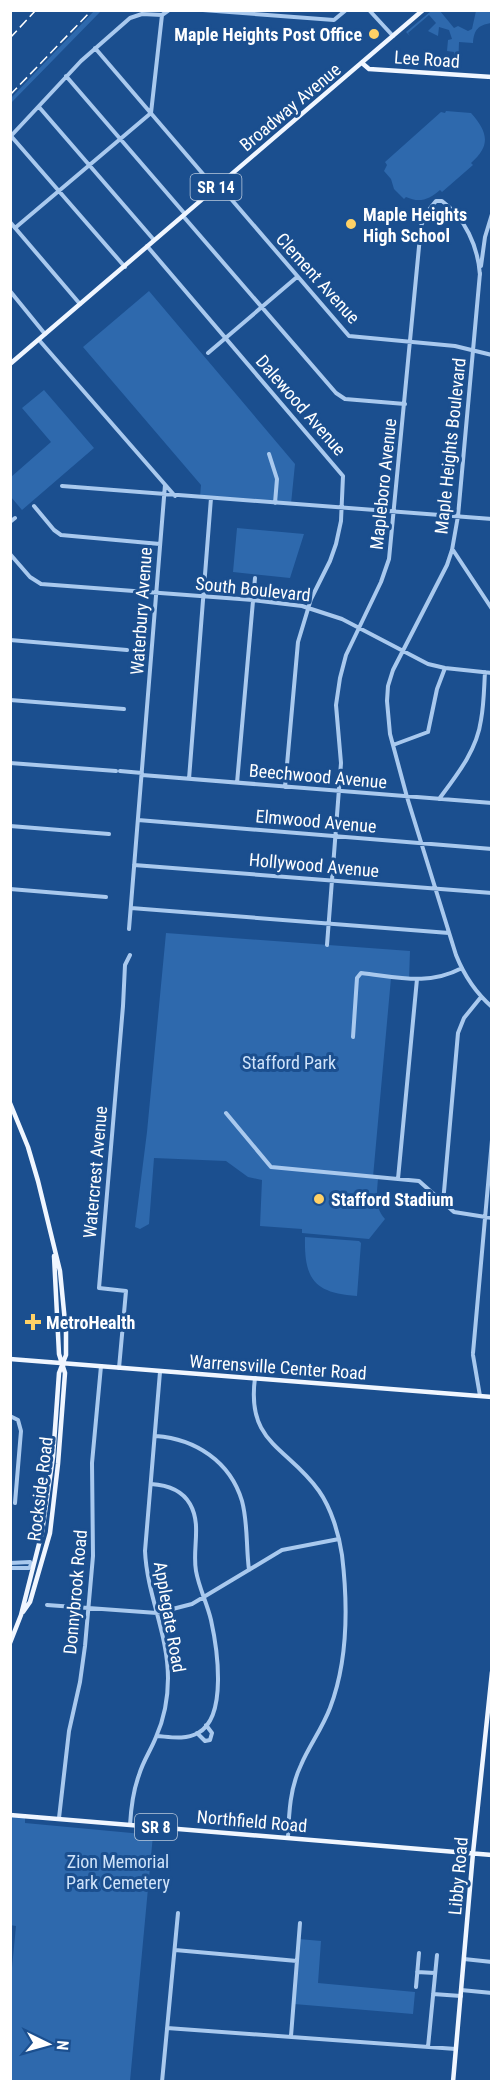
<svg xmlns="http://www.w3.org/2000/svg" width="502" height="2092" font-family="'Roboto Condensed',sans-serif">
<rect width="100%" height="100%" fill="#1b4f8f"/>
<path fill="#2e69ad" d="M94 11H101L11 103V98Z
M431 11H440L454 28 458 26 468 31 472 29 476 11H491V23C478 25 474 30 473 43L459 42 458 70 455 67 456 61 454 52 447 51 448 40 452 39 449 30 439 27 438 36 428 31 436 23 429 15 408 33 410 36 406 32Z
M446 111 471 113C487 131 492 145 471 163L473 165 442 192 440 190C429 200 419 203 406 197L404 199 394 189 391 179 384 171 387 165 385 162 441 112 445 113Z
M149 291 295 464 291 504 200 497 201 485 83 347Z
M44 390 94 448 22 510 11 497V477L51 442 22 408Z
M237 528 304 534 290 578 233 572Z
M166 933 410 951 409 980 391 978 373 1177 378 1178C377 1194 374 1207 385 1219L369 1239 302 1233V1229L260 1226 262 1180 248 1177 226 1161 154 1158 149 1224 140 1229 135 1227 147 1132Z
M305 1237 359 1241 361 1243 357 1296C314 1293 304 1279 305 1237Z
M10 1815 25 1816V1823L153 1835 130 2081H11L10 1988 16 1926 10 1925Z
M299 1939 321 1941 318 1983 415 1992 413 2014 294 2004Z"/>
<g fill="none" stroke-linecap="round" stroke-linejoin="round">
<path stroke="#a9c9ee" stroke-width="4" d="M203 10 334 20 346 10
M369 10 393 36
M162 15 169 10
M95 48 215 188
M66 76 185 214
M39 107 154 240
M11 136 125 267
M10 137 81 61 130 18 142 14 162 15
M219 185 349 336 455 346 492 355
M183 216 336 393 345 399 405 404
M10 222 80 304
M15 228 151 113 162 15
M147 246 343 476 341 521 336 544 330 561 311 599 298 642 285 787
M481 266 485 237 492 214
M480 273 458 516 452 550 447 565 393 670 388 686 387 701 390 734 407 797 456 955C464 975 476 993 492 1007
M10 291 45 334
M39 340 175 496
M208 353 297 277
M269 454 277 479 275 503
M62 486 492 519
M34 506 54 530 61 535 160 544
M10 522 15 518
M453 550 492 609
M10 554 30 577 41 584 253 600 302 606 342 619 428 664 445 668 492 673
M10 640 127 650
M10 700 124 709
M393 745 428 732 437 689 445 668
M10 763 116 771
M120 771 142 773
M142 775 492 803
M189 779 211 498
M237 783 255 578
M439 799C457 775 477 750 481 720 484 704 484 688 485 672
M138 820 492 849
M10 826 109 834
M134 865 492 893
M10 889 106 897
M131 908 449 933
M129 929 165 485
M327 945 341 763 336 705 340 678 346 655 381 582 389 559 421 226 427 212 436 201H442C465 218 478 246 480 275
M353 1037 357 978 361 973C398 977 428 986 462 968
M226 1113 271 1167 419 1181 454 1212 492 1218
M398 1179 417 979
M443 1203 458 1033 464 1018 481 997
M473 1353 492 1140
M473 1355 480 1396
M119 1368 126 1291 99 1288 123 1006 125 965 130 955
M255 1378C246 1444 288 1447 319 1491 331 1508 339 1534 342 1555 348 1605 348 1661 330 1708 322 1729 309 1746 301 1765 290 1788 289 1812 288 1837
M10 1416 18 1420 21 1431 15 1503
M156 1436C195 1439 230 1461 242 1501 248 1523 246 1547 249 1570
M151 1484C167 1485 182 1490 190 1504 202 1525 192 1549 196 1571 199 1588 207 1603 211 1620 217 1647 228 1717 198 1733 185 1740 171 1737 157 1736
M10 1563 30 1562 31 1565 29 1568H10
M47 1605 157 1613 192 1604 282 1550 339 1539
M197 1733 205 1741 210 1740 212 1733 206 1725
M59 1818 69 1731 80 1682 85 1646 93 1556 92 1463 101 1366
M130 1825C131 1808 133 1791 139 1775 143 1761 151 1750 156 1737 164 1719 168 1697 168 1678 168 1634 147 1595 145 1551L160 1372
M175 1950 297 1961
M464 1959 492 1962
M417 1972 435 1973
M416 1987 419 1953
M461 1990 492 1993
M433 1994 461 1996
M167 2028 456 2049
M291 2036 300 1923
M428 2047 437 1955
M162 2082 178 1913"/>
<path stroke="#f0f6ff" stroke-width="4.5" d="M362 63 369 69 492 77
M10 364 423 10
M10 1103 28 1147 38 1181 60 1271 66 1332V1355L59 1373 53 1457 42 1532 21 1615 10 1643
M10 1359 492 1397
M23 1612 30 1602 50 1533 58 1464 65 1373 59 1354 54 1256
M10 1815 492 1855
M453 2082 473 1853 492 1672"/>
<path stroke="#fff" stroke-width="1.5" stroke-dasharray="10 4.5" stroke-linecap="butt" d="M10 38 36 10
M10 95 92 10"/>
</g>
<g fill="#ffd166" stroke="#1b4f8f" stroke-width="2">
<circle cx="374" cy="34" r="6"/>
<circle cx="351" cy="224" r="6"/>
<circle cx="319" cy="1199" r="6"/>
<path d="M30 1313h6v6h6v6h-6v6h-6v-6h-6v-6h6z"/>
</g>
<g text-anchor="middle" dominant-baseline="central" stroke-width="6" stroke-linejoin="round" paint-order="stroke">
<g fill="#1b4f8f" stroke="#bbcadd" stroke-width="1.5">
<rect x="190.5" y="174" width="51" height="26" rx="4.5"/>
<rect x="135" y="1814" width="42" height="26" rx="4.5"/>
</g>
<g font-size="16" font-weight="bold" fill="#fff">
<text x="216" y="187">SR 14</text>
<text x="156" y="1827">SR 8</text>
</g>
<g font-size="18" font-weight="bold" fill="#fff" stroke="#1b4f8f" text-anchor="start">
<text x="362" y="34" text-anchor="end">Maple Heights Post Office</text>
<text x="363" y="214">Maple Heights<tspan x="363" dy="21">High School</tspan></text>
<text x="331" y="1199">Stafford Stadium</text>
<text x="46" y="1322">MetroHealth</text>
</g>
<g font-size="18" fill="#fff" stroke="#1b4f8f">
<text transform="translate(427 59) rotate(4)">Lee Road</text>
<text transform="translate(290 107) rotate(-40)">Broadway Avenue</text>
<text transform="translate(318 278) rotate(48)">Clement Avenue</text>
<text transform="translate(301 405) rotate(49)">Dalewood Avenue</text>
<text transform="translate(450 446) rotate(-84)">Maple Heights Boulevard</text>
<text transform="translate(383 484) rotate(-84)">Mapleboro Avenue</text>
<text transform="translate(253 589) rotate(6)">South Boulevard</text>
<text transform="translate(141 611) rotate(-86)">Waterbury Avenue</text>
<text transform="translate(318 776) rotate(5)">Beechwood Avenue</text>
<text transform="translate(316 821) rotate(5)">Elmwood Avenue</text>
<text transform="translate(314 865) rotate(5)">Hollywood Avenue</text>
<text transform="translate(95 1172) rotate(-85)">Watercrest Avenue</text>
<text transform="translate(278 1367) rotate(4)">Warrensville Center Road</text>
<text transform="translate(40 1489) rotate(-83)">Rockside Road</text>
<text transform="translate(75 1592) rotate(-85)">Donnybrook Road</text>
<text transform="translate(170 1617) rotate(80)">Applegate Road</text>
<text transform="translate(252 1821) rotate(5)">Northfield Road</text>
<text transform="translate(458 1876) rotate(-85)">Libby Road</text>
</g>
<g font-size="18" fill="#cfe3fa" stroke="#1b4f8f">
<text x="289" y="1062">Stafford Park</text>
<text x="118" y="1861">Zion Memorial<tspan x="118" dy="21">Park Cemetery</tspan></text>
</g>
</g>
<rect width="502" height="2092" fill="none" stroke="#ffffff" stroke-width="24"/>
<g transform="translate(48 2044) rotate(95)" stroke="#1b4f8f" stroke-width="4.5" paint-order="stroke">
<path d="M0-4.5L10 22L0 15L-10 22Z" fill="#ffffff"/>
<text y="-9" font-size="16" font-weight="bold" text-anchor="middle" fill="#ffffff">N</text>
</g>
</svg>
